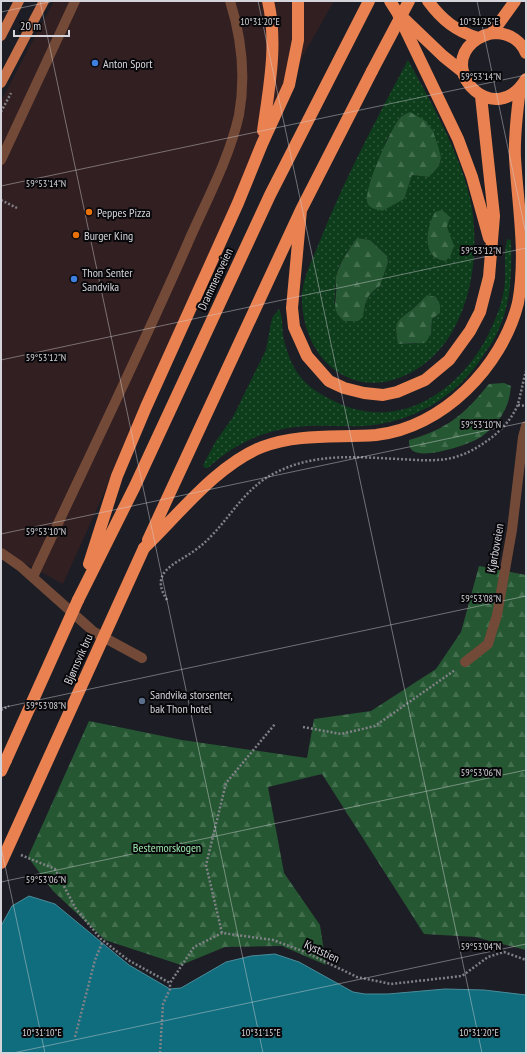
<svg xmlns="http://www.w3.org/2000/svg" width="527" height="1054" font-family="'PT Sans Narrow',sans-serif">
<defs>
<pattern id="grass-dots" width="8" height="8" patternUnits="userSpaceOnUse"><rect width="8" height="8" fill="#0e3d1c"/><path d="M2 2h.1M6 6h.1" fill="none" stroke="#30583c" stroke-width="1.8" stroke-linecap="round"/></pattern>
<pattern id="forest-firs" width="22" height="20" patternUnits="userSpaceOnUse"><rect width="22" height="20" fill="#255832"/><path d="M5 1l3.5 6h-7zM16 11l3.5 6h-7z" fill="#446f4f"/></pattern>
</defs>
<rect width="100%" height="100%" fill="#1d1d25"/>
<path fill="#321f21" d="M54 1H334L293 73 63 584 1 550V101Z"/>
<path fill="url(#grass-dots)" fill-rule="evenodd" d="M408 60C431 102 459 151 470 198 483 257 469 343 410 373 351 404 301 357 302 296 303 275 314 257 321 238 346 176 377 118 408 60ZM400 117 441 158 439 166 429 177 412 175 403 199 399 201 382 154 386 141ZM357 238 370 240 387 256 388 262 380 286C371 292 367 296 365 307L334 303C336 294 335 286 336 278 338 263 349 250 357 238ZM427 295 440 313 432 319 431 334 416 344H398C393 318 399 322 415 307 419 303 423 299 427 295Z
M508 239 511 240V243C512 273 511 305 497 333 494 341 488 348 483 356 457 397 413 422 365 426 341 427 318 424 295 427 262 431 232 445 208 468H205L203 465 216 441 233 417 253 376 266 350 272 318 279 309C283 317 282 327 283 336 286 350 291 364 299 375 307 387 323 396 336 402 404 435 469 384 494 322 500 309 504 295 505 281 506 270 503 248 508 239Z"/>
<path fill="url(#forest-firs)" d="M410 112 424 120 433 131 439 149 441 158 439 166 429 177 412 175 404 199 382 211C377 209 371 209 368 204 361 193 391 129 399 119 401 116 406 114 410 112Z
M442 210 450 217 447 227 454 246 450 257 445 261C421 258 426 228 435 212Z
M357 238 370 240 387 256 388 262 380 286C367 294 365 302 363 317L358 321H344C333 311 335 307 336 293 337 288 335 282 336 277 339 263 349 250 357 238Z
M427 295 436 297 440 305V313L432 319 431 334 425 343 398 344C393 318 398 322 415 307 419 303 423 299 427 295Z
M504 383 511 386C510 396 508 406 502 415 498 423 488 432 481 437 469 445 425 459 413 451 409 448 409 444 409 440 447 429 464 415 489 384Z
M479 566 526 575V950L475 937 424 934 322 774 268 787 284 873 320 925 326 965 282 946 225 947 181 965 105 940 53 891 28 857 89 721 182 740 307 758 314 719 371 711 436 669 461 632Z"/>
<path fill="#0f6d7e" stroke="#4a8c9a" d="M29 896 55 904 129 965 170 989 181 988 226 962 251 956 275 954 299 962 353 992 365 994H388L445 989 484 990 526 995V1053H1V926L12 906Z"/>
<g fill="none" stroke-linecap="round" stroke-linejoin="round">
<path stroke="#818188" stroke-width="2.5" stroke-dasharray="2 2" stroke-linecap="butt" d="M1 112 11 93
M1 200 17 208
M518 405 526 406
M167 600C149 572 174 565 194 551 227 528 240 488 279 471 317 453 357 457 398 459 420 460 443 463 464 454 485 445 510 426 518 404 521 393 523 382 526 371
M1 710 9 706
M303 727 341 734 375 726 455 670
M21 855 55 869 76 909 101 939 128 960 170 983 194 947 222 933 273 940 305 952 357 977 391 984 462 976 488 957 504 952 526 960
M222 933 206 865 226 783 275 724
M75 1037 95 960 102 943
M160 1053 163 1004 170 989V983"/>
<path stroke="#734937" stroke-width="10" d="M1 160 75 1
M1 553 20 566 94 632 142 658
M33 577C84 467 138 357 187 245 205 203 229 160 239 115 246 76 242 39 230 1
M465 662 488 644 497 615 512 530 523 437 526 426"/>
<path stroke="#c7714a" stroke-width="10" d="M1 36 19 1
M1 83 44 1"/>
<path stroke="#e98151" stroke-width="12" d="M390 1 397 12 443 56 463 72
M428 1C442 20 456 31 478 38
M397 12 458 139 472 177 489 238
M492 33 515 1
M526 53C521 41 510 34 497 33 487 33 479 37 472 43 439 73 496 129 526 79
M263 131C269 88 278 44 268 1
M301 210 292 308 294 327 307 356 329 381 344 388 364 393 383 395 397 392 425 380 449 360 470 331 480 312 489 277 494 216 481 96
M148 540 301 210 372 71
M144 548C178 515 218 464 262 447 299 433 337 438 376 435 442 428 502 367 518 303 527 255 518 207 515 158 514 135 517 112 520 89
M89 564 117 476 146 407 238 203 262 144 289 85 298 40V1
M78 600 135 486 270 195 369 1
M1 771 6 760"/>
<path stroke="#e98151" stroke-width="12" d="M372 71 409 1
M6 760 78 600
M1 863 144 548"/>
</g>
<path fill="none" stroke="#d4d4da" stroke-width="1" stroke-opacity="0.45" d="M40 1 263 1053M258 1 482 1053M477 1 526 234M1 12 54 1M1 186 526 75M1 360 526 248M1 534 526 422M1 708 526 596M1 847 45 1053M1 882 526 770M13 1053 526 944"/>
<g fill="#3f7fe0" stroke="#08080b" stroke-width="1.5">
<circle cx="95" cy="63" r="4"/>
<circle cx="74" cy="279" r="4"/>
</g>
<g fill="#e8710a" stroke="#08080b" stroke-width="1.5">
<circle cx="89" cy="212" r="4"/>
<circle cx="76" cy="235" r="4"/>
</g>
<circle fill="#5c6f8a" stroke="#08080b" stroke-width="1.5" cx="142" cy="701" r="4"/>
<g text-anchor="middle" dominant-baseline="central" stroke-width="4" stroke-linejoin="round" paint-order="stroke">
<g font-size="12" fill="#d4d4da" stroke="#08080b" text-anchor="start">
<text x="103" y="63">Anton Sport</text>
<text x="97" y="212">Peppes Pizza</text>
<text x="84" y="235">Burger King</text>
<text x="82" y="272">Thon Senter<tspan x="82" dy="14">Sandvika</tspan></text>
<text x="150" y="694">Sandvika storsenter,<tspan x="150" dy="14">bak Thon hotel</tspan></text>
</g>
<g font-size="12" fill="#d4d4da" stroke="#08080b">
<text transform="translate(215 279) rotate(-65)">Drammensveien</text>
<text transform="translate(495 548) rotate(-80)">Kjørboveien</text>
<text transform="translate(78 659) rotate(-66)">Bjørnsvik bru</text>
<text transform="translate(322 951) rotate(25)">Kyststien</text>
</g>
<g font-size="12" fill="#99e5a8" stroke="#08080b">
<text x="167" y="847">Bestemorskogen</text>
</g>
</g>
<g font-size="10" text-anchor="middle" fill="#d4d4da" stroke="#08080b" stroke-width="4" stroke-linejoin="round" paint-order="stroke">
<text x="260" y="25">10°31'20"E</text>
<text x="479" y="25">10°31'25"E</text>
<text x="481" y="80">59°53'14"N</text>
<text x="46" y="187">59°53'14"N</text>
<text x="481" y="254">59°53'12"N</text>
<text x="46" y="361">59°53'12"N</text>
<text x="481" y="428">59°53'10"N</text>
<text x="46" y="535">59°53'10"N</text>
<text x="481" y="602">59°53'08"N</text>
<text x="46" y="709">59°53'08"N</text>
<text x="481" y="776">59°53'06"N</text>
<text x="46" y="883">59°53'06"N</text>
<text x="481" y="950">59°53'04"N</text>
<text x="42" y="1036">10°31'10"E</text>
<text x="261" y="1036">10°31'15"E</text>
<text x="479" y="1036">10°31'20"E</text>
</g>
<rect width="527" height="1054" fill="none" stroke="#d4d4da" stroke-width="4"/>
<path d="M14 30v6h55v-6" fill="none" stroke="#d4d4da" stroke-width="2"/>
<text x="20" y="30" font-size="12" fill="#d4d4da" stroke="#08080b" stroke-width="3" paint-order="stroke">20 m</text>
</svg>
